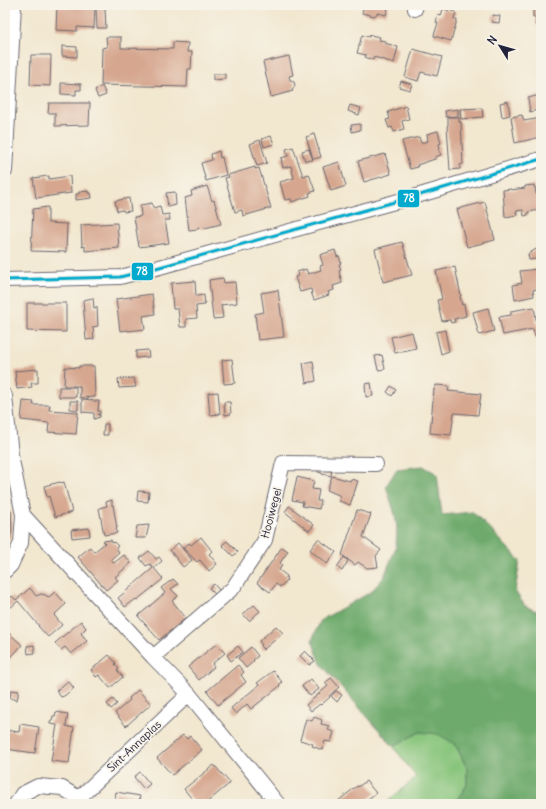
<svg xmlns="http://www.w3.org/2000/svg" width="546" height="809" font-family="Delius,sans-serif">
<rect width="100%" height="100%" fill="#f7f3e8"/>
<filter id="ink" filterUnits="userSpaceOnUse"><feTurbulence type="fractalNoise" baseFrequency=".025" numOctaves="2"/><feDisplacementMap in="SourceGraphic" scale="8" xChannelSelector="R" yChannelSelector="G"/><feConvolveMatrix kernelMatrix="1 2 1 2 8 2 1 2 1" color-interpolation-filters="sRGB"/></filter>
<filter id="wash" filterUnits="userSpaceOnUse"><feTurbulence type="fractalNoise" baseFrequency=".012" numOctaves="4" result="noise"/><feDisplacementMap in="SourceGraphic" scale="16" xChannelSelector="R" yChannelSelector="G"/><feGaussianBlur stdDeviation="0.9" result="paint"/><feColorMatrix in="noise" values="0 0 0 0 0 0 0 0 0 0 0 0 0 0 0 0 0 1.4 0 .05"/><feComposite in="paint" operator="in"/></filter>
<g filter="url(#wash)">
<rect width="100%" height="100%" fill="#f2e7cf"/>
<path fill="#88c57c" stroke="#55745c" d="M420 732 438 733 455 744 467 768V785L454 804H385L416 777 393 746Z"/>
<path fill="#6eaa6c" stroke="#486654" d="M423 466 437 474 442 515 453 514 473 512 491 530 520 561 515 591 525 606 541 613V804H454L467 785V768L455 744 438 734 420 732 393 746 321 664 312 640 321 620 371 592 384 577 396 547 397 527 394 511 386 486 397 469Z"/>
<g id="blocks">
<path fill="#d6a68e" d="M364 5H389L386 15 378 13 374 16 362 13Z
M533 5H541V25H536V17H533Z
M57 6 95 7 94 28 77 27V31L56 30Z
M96 8H105L106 28H97Z
M443 9 456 12 454 19 457 20 451 41 434 36V35L438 23H436L438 15 441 16Z
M493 15 500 16 499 23 492 22Z
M362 35 369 37 370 35 380 37 379 40 386 41 385 43 398 47 394 63 374 57 373 60 365 57 366 55 357 53Z
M106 37H121V48L173 49V42L188 43 187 52H192L191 69H188L187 87 101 85 102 48 107 47Z
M62 46 77 47V57L62 56Z
M413 49 442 57 437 76 421 72 418 81 405 77Z
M31 55H51L50 86 30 85Z
M289 56 293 75 289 76 290 80H291L294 82 295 86 293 89H292L293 91 271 97 263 62Z
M213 74H225V79L213 80Z
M401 81 412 84 410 90 399 87Z
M61 83 81 84V90H76V95L61 94Z
M102 86 106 95 98 98 95 90Z
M540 95 541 109 530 112 528 98Z
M508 101 510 115 502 117 500 103Z
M49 103H90L89 125 55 126V113H48Z
M350 105 361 108 359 115 348 111Z
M406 106 409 119 402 121 404 129 394 132 392 127 389 128 386 120 390 119 388 112Z
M482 108 483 117 461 119 460 109Z
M458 109V116L446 117 445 111Z
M522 115 524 121 541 118V137L515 143 511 117Z
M448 117H459V122H461L463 164 460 165V169L450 170 447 126 448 125Z
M360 124V130L352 132 351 125Z
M438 131 441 143 439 144 440 149 439 150 441 155 435 157V159L417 165 418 167 410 169 402 141 419 137 421 143 428 141 427 134Z
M314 134 321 157 313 159 306 137Z
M271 136 274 144 264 147 262 139Z
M260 140 267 163 257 166 250 144Z
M293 147 303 176 309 174 315 191 309 193 310 196 292 202 291 199 285 200 280 182 294 178 291 166 283 168 281 158 288 156 286 149Z
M309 149 313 160 305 161 302 151Z
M219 151 220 158 222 157 226 175 206 181 201 163 212 160 211 154Z
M385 154 391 174 364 182 358 161Z
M339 162 346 186 331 191 323 167Z
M255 167V169L259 168 271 208 243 216 242 210 235 212 225 178 229 177 228 175Z
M49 176V179L70 176 71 193 36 198 33 178Z
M534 185V187H535L536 194H537L540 210 528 212V215L524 216 523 210 516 211 517 215 505 217 503 190 511 189V190L525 188V186Z
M207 186 212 201 214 200 221 224 201 229 200 227H198V229L189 230 185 198 192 196 191 191Z
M88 191V193H91L92 198 76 200V194H79V192Z
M175 192 176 205 168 207 166 193Z
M129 198 131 211 124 212 123 210 117 211 115 201Z
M485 202 495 240 467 247 457 209Z
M152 203 153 208 160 206 162 215 169 214 170 220H165L169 243 139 247 134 217 141 216 140 205Z
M48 207V223L67 224 66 252 31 251 33 209Z
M117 223 119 248 85 251V246L82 247 81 225Z
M402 242 412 275 383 282 375 249Z
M538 248H541V258L529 260 528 254Z
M335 250 337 257 339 256 341 263 339 264 341 270 339 271 342 283 333 286 334 290 328 292 329 295 314 300 311 292H312L311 289 300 292 295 277 298 276 297 272 306 269 308 274 321 270 320 266 323 265 320 255Z
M455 267 461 296H460L462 305 464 304 466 316 454 319 455 322 451 323 450 320 442 321 437 300 442 299 436 271Z
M538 269 539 277H541V288L533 290 534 296 515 300 513 285 522 283 520 271Z
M223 278 224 283 235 282 237 303 221 305 223 318 213 319 209 280Z
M195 281 196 296 204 295 205 305 196 306 197 318 186 319V327H180L178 309H173L171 283Z
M278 290 284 337 258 340 255 314 264 312 261 293Z
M152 294 155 314 143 316 145 329 128 331V330L120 331 116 299Z
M93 298 94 308 97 307 98 326 93 327 94 339 86 340 83 300Z
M27 303H66V332L27 331Z
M534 307 537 325 541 324V336L535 337 533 329 503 335 499 317 511 315V311Z
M488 308 494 331 479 335 473 312Z
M445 330 449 351 441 354 436 332Z
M412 332 416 348 395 353 391 337Z
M148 350 149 357 136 358V351Z
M382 355 385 369 378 370 375 356Z
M232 359 235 383 224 384 222 360Z
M313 361 316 381 306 383 303 363Z
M79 366H94L95 397 80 398V386H64L65 367 79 368Z
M38 369V383H31L32 387 17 389 15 371Z
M134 378 136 387 119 388 118 379Z
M371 383 373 396 366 397 365 384Z
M436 385 449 386 448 391 481 394 478 415 454 413 451 435 430 433 434 389H435Z
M391 386 396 390 392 396 387 392Z
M59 387H76V397H59Z
M218 392 220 414 210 415 208 393Z
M82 399 94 400V401H99L98 410V411H100V414H98V415H100V417L94 419V413L82 412Z
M23 401 34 402 33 405H50L49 410 78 412 76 434 48 432 49 423 21 420Z
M70 401H78V410L70 409Z
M224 402H230L231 414 225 415Z
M104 424H108V435H103Z
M320 466 332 468 331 476 322 474V473L318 472Z
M332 476 350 481 351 479 358 481 350 505 339 501 341 496 327 490Z
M297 477 314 481 312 489 319 490 317 501H321L319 509 302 506 303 502 292 500Z
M60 482 61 483 64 482 72 512 55 517 49 496 47 497 44 486Z
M138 491 149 492 148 502 137 501Z
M112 500V506L113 505 117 528H116L117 533 104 535 99 508 107 506 106 502Z
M289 506 314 525 309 531 285 512Z
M357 510 371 514 363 537 381 550 376 556 378 567 367 568 358 562 355 565 342 555Z
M5 511H11L12 531 9 540H5Z
M149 525 146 538H135L137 526Z
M89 528 90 536 72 538 71 530Z
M201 537 212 551 209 554 217 564 209 571 200 560 197 562 183 548 189 543 191 545Z
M318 539 336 552 327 564 310 550Z
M111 540 113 543 114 542 118 546 116 548 119 552 111 559 114 563 124 555 131 563 115 577 118 580 106 590 78 557 90 547 94 552 105 543 103 541Z
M227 541 238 552 233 556 222 545Z
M178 543 192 560 183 567 170 550Z
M282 547 288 551 280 563 282 565 279 570 287 576 286 578 287 580 283 585H281L280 587 276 584 270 592 257 583Z
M149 551 156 559 159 557 162 561 154 568 163 579 137 600 136 599 125 607 118 598 153 568 150 564 146 566 140 558Z
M344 557 348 561 342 571 337 567Z
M173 579 178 584 171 589 178 596 172 601 186 618 159 640 138 616 165 593 161 588Z
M214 584 219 590 215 594 209 588Z
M30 588 36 596 41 594 45 595 49 597 55 592 66 604 54 615 62 625 48 637 38 626H39L18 601 10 608 5 603 12 596 16 600Z
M254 605 260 611 249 621 243 614Z
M81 621 86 628 81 633 87 641 71 654 65 647 61 650 55 643Z
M276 626 283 633 263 650 261 646 262 645 259 641Z
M9 633 22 645 5 664V638Z
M216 644 225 653 212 664 214 667 199 680 188 667Z
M34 645 35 653 28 654 27 646Z
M238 646 243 652 231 661 227 655Z
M251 647 258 656 253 660 254 661 246 668 238 658Z
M305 651 315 661 309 665 300 656Z
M109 655 116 663 115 664 119 669 117 670 123 677 110 688 99 675 96 677 91 670Z
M238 665 244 672 241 675 246 682 218 705 207 691Z
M273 671 282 682 279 685 280 686 251 709 247 704 236 714 231 708 259 685 257 683Z
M331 678 339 687 329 696 330 697 321 705 320 704 311 711 306 705 328 686 325 683Z
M311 679 319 689 310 696 302 686Z
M68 681 74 688 64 696 61 697 56 691Z
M11 690 19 691 17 700 10 698Z
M138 690 151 704 126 726 115 713 130 700 129 698Z
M336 691 342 695 337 702 331 696Z
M113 699 117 704 111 709 107 704Z
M56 712 68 714 66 726 74 728 69 763 51 761 57 725 50 724V721L52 720 53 716H55Z
M314 717 322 720 321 724 330 726 328 730 334 732 331 742 325 741 322 750 312 746 313 744 300 740 306 719 312 721Z
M20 724 39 727 35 753 5 749V730L19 732Z
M183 735 187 739 190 736 202 750 172 775 157 758Z
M214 765 230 783 205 804H196L184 789Z
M140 772 150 784 144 789 134 777Z
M366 781 376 793 368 799 369 800 364 804H338L340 803 338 801 357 786 358 787Z
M116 792 140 796 138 804H114Z"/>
</g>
</g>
<g filter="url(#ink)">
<use href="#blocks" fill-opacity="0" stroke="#6b676f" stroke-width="1"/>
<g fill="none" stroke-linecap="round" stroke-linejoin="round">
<g stroke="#6b676f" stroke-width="16">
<path id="street" d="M415 9 416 5
M5 171 14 5
M5 280 120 277 156 268 420 195 541 159
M5 396 11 455 23 515 21 543 11 565 5 571
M23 515 153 657 189 694 278 804
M153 657 233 588 265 540 283 463 376 464
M16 804 22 794 38 786 62 788 79 798 189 694"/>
</g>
<use href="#street" stroke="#fff" stroke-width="14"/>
<g stroke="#f7f3e8" stroke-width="6">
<path id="bus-1" d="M5 280 120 277 156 268 420 195 541 159"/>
</g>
<use href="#bus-1" stroke="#00a9ce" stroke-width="3"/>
</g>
</g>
<g text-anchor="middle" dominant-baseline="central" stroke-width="3.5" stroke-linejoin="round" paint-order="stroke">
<g font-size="11" fill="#22223b" stroke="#f7f3e8">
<text transform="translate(271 513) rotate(-75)">Hooiwegel</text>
<text transform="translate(134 746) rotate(-43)">Sint-Annaplas</text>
</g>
</g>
<g stroke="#f7f3e8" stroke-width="1.5">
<rect x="397" y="189" width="23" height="19" rx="4" fill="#00a9ce"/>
<rect x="131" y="262" width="23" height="19" rx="4" fill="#00a9ce"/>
</g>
<g font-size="11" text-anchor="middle" font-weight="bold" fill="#fff">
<text x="409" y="202">78</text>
<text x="142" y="275">78</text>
</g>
<rect width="546" height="809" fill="none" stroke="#f7f3e8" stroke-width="20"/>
<g transform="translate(500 46) rotate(307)" stroke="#f7f3e8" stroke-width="3" paint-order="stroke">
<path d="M0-3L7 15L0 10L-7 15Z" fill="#22223b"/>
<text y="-6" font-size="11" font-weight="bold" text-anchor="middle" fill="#22223b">N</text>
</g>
</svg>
